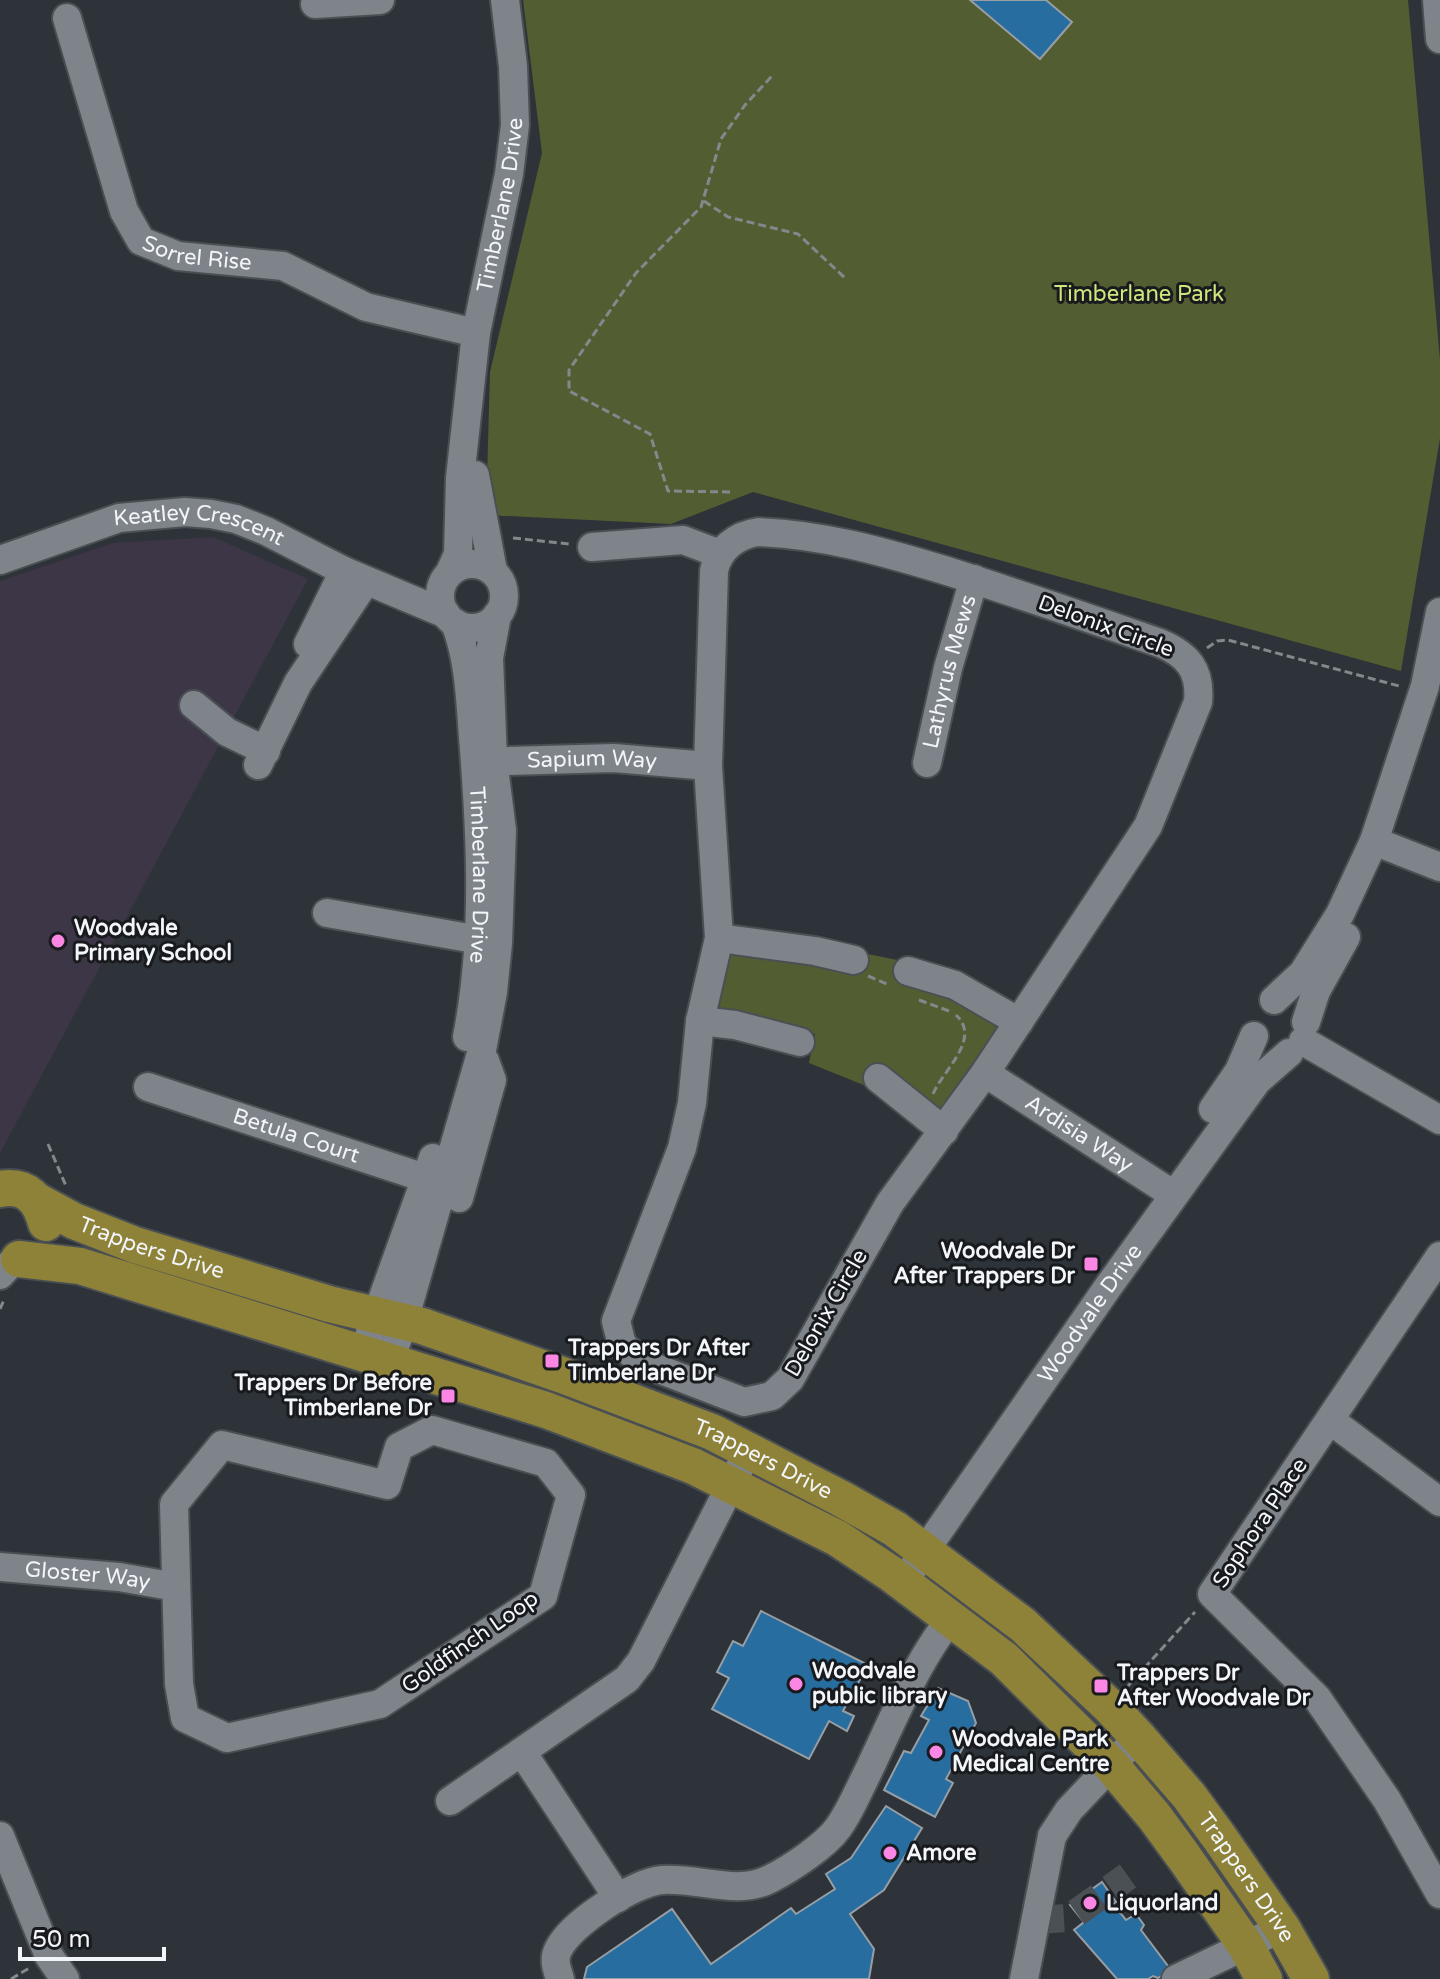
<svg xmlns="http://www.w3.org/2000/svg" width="1440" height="1979" font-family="'Varela Round',sans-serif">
<rect width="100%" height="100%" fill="#2d3338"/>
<path fill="#3d3647" d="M213 537 308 579 0 1153V581L113 543Z"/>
<path fill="#535d32" d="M523 0H1408L1440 360V438L1401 671 753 492 671 524 486 515 490 372 542 153Z
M732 952 863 953 907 962 999 1026V1032L944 1110H937L879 1071 866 1086 809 1063 815 1034 714 1013 725 956Z"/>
<path fill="#286d9f" stroke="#979ea4" stroke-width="2" d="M970 0H1046L1072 22 1040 59Z
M761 1611 868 1665 843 1711 854 1716 847 1731 829 1721 809 1759 712 1709 729 1678 717 1672 733 1641 743 1646Z
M938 1688 968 1701 976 1723 946 1779 953 1783 935 1817 884 1790 904 1751 911 1753 929 1720 921 1716Z
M886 1806 922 1828 884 1890 850 1914 874 1949 869 1979H584L587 1967 672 1909 711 1964 791 1908 796 1914 835 1889 826 1874 851 1858Z
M1102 1882 1116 1902 1113 1904 1126 1920 1136 1914 1144 1925 1141 1930 1171 1970 1158 1978 1153 1976 1148 1979H1117L1074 1930 1084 1922 1070 1905Z"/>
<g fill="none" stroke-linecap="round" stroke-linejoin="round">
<path stroke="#4b5055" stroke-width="28" stroke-dasharray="28 14" stroke-linecap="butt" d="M1036 1920 1069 1918 1128 1876"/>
<g stroke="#4a4f53" stroke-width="32">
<g id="minor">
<path d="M1437 0 1440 39"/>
<path d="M315 4 380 0"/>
<path id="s1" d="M67 18 124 211 141 241 178 256 283 266 366 307 476 333"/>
<path d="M475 475 493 571"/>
<path d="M758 532C822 534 884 552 944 570 1017 593 1088 618 1160 643 1188 655 1201 670 1198 702L1148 826 985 1073 890 1203 790 1379 772 1396 744 1402 643 1363 622 1345 616 1321 682 1148 692 1103 700 1021 719 938 708 766 714 571C718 549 737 535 758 532Z"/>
<path d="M592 547 683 540 720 554"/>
<path id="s2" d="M0 560 119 518 185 512 211 514 236 519 266 531 344 571 446 614"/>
<circle cx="472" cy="596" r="32"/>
<path id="s3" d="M450 572 458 554 460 478 476 333 509 174 515 125 513 66 505 0"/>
<path id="s4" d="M455 623C469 659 470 698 473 737 481 837 486 939 467 1037"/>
<path d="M308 644 344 571"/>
<path d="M194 705 227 732 266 751"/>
<path id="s5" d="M476 762 614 758 708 766"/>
<path id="s6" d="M927 763 948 668 974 579"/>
<path d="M258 765 298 683 366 581"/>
<path d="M1374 841 1440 867"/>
<path d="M327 913 497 943"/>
<path d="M719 938 815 951 854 960"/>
<path d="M908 971 955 985 1019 1022"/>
<path d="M1274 1000 1303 973 1340 914 1374 841 1425 686 1440 612"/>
<path d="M700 1021 735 1025 800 1042"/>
<path d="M1306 1022 1316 991 1346 937"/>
<path d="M1303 1041 1440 1120"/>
<path id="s7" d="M985 1073 1174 1195"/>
<path d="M878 1078 944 1131"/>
<path id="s8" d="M148 1087 443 1184"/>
<path d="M1213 1109 1239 1071 1254 1036"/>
<path d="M459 1198 492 1080 485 1061"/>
<path d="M1440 1256 1212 1594 1317 1698 1387 1800 1440 1894"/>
<path d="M0 1275 15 1259"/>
<path d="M363 1353 433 1158"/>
<path d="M390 1360 403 1324 482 1050 493 992 498 943 502 830 493 760 489 658 497 615"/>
<path d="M1330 1420 1440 1502"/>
<path d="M432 1430 546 1463 571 1495 543 1596 380 1704 227 1738 185 1718 179 1684 174 1504 222 1445 387 1485 399 1447Z"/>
<path id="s9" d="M0 1567 119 1577 176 1587"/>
<path id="s10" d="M913 1568 1108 1287 1257 1081 1289 1053"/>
<path d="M522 1752 618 1898"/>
<path d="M450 1801 627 1679 641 1661 740 1467"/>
<path d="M0 1836 49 1956 65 1979"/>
<path d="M560 1979C557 1969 553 1960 558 1950 570 1924 634 1882 662 1880 697 1877 737 1896 770 1879 790 1869 825 1846 838 1828 849 1813 856 1796 864 1780 888 1731 917 1659 951 1619"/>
<path d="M1024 1979 1052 1836 1069 1810 1138 1737"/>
<path d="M1176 1979 1282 1928"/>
</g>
</g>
<g stroke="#4a4f53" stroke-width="40">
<g id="major">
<path d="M0 1189C27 1184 40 1200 46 1223"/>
<path id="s11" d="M39 1202 74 1221 135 1245 329 1304 422 1326 562 1375 712 1432 840 1498 895 1529 1023 1625 1110 1707 1138 1737 1189 1796 1219 1837 1282 1928 1311 1979"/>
<path d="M19 1259 80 1266 546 1410 693 1466 837 1538 890 1573 1004 1659 1110 1764 1154 1816 1184 1857 1246 1946 1264 1979"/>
</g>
</g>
<path stroke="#83888c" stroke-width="3" stroke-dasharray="8 4" stroke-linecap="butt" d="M704 201 728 217 798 234 846 279
M730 492 668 491 650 434 569 391V370L636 273 701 207 721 139 745 105 772 76
M513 538 569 544
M1207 648 1217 641 1228 640 1399 686
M868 976 887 984
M919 1000 949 1011
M933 1094C943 1070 982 1039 956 1015
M48 1144 66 1186
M0 1309 4 1300
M1128 1686 1195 1612
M11 1979 31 1967"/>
<use href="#minor" stroke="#7e848a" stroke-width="28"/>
<use href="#major" stroke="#8e8138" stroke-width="36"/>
</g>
<g fill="#fc86e4" stroke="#181a1d" stroke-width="3">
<circle cx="58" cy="941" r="8"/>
<rect x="1083" y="1256" width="16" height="16" rx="4"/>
<rect x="544" y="1353" width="16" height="16" rx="4"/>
<rect x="440" y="1388" width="16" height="16" rx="4"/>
<circle cx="796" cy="1684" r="8"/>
<rect x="1093" y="1678" width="16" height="16" rx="4"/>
<circle cx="936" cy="1752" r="8"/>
<circle cx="890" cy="1853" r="8"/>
<circle cx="1090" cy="1903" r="8"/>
</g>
<g text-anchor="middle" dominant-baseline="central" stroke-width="6" stroke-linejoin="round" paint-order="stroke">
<g font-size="22" fill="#f2f5f9" stroke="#181a1d">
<text stroke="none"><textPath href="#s3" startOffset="372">Timberlane Drive</textPath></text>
<text stroke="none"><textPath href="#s1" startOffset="294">Sorrel Rise</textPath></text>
<text stroke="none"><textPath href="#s2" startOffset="208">Keatley Crescent</textPath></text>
<text transform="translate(1106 626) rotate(20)">Delonix Circle</text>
<text stroke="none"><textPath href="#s6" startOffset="94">Lathyrus Mews</textPath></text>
<text stroke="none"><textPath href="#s5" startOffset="116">Sapium Way</textPath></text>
<text stroke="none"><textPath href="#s4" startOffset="254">Timberlane Drive</textPath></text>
<text stroke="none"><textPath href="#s7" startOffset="112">Ardisia Way</textPath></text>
<text stroke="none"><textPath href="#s8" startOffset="156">Betula Court</textPath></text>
<text stroke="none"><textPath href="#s11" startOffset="122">Trappers Drive</textPath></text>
<text transform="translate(826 1313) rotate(-60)">Delonix Circle</text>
<text stroke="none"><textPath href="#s10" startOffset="310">Woodvale Drive</textPath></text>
<text stroke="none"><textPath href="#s11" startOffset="770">Trappers Drive</textPath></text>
<text transform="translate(1260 1523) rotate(-56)">Sophora Place</text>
<text stroke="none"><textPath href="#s9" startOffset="88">Gloster Way</textPath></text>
<text transform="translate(470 1642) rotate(-35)">Goldfinch Loop</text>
<text stroke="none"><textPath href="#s11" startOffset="1418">Trappers Drive</textPath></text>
</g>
<g font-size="22" fill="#cee67c" stroke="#181a1d">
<text x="1139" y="294">Timberlane Park</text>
</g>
<g font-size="22" font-weight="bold" fill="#f2f5f9" stroke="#181a1d" text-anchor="start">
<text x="74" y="928">Woodvale<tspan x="74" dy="25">Primary School</tspan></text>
<text x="1075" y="1251" text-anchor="end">Woodvale Dr<tspan x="1075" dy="25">After Trappers Dr</tspan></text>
<text x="568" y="1348">Trappers Dr After<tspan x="568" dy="25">Timberlane Dr</tspan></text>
<text x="432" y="1383" text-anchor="end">Trappers Dr Before<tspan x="432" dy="25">Timberlane Dr</tspan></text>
<text x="812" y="1671">Woodvale<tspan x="812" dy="25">public library</tspan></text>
<text x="1117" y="1673">Trappers Dr<tspan x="1117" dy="25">After Woodvale Dr</tspan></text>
<text x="952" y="1739">Woodvale Park<tspan x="952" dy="25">Medical Centre</tspan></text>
<text x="906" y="1853">Amore</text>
<text x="1106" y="1903">Liquorland</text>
</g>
</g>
<path d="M20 1947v12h144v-12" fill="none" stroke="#f2f5f9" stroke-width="4"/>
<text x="32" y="1947" font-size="24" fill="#f2f5f9" stroke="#181a1d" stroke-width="6" paint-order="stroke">50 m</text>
</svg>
